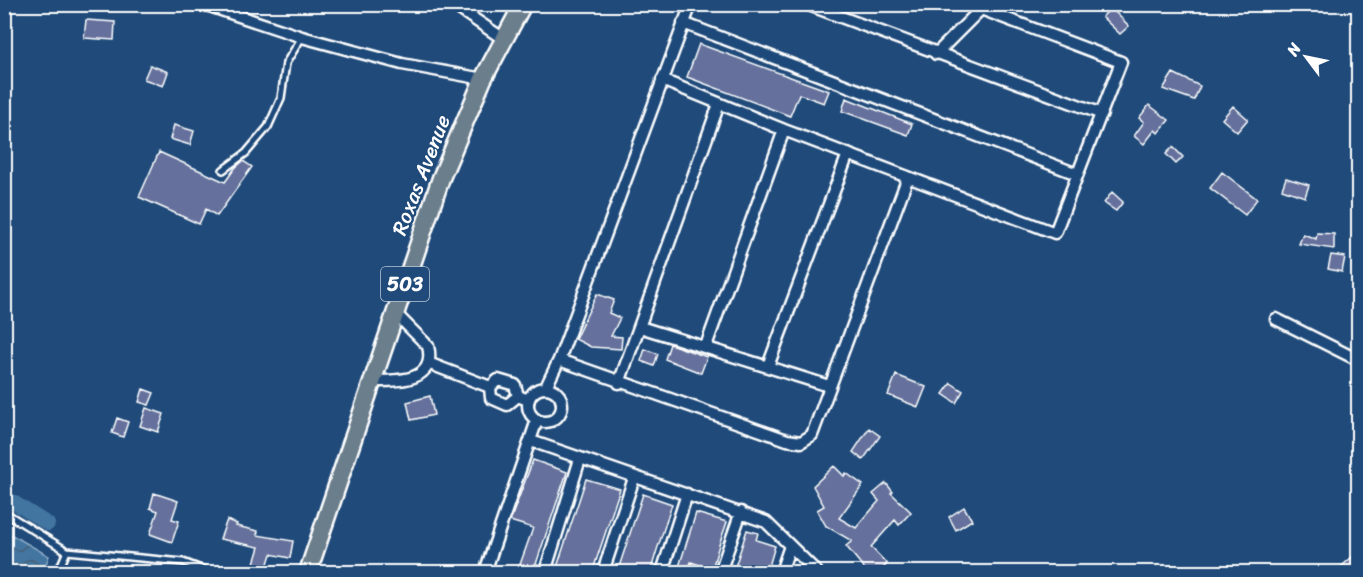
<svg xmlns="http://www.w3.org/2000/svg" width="1363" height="577" font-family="Sriracha,sans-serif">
<defs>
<pattern id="water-waves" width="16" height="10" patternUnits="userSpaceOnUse" patternTransform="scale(1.5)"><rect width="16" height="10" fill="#4374a0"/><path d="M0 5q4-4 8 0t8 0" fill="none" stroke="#485e72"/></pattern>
</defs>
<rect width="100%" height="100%" fill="#1f4a7a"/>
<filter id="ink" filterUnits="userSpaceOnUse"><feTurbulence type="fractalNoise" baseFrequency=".0167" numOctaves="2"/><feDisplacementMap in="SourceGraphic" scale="12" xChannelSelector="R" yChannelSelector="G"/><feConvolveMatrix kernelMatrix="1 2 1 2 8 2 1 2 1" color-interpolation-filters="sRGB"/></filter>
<g filter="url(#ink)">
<path fill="url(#water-waves)" stroke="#8eacc6" stroke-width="1.5" d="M5 531 49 556 43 572H5Z"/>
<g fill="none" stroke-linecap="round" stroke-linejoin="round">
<path stroke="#4374a0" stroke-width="14" d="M4 496 48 524"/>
</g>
<path fill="#65719c" stroke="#fff" stroke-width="1.5" d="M1111 8 1129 26 1120 34 1102 17Z
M86 20 115 22 114 40 84 38Z
M699 44 829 91 824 103 799 94 790 116 687 77Z
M150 65 168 72 163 86 144 79Z
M1173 73 1200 86 1194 100 1163 89Z
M846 98 912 124 908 135 842 111Z
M1149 105 1169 120 1158 133 1155 130 1144 144 1134 136 1144 122 1139 118Z
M1233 106 1248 119 1237 132 1222 119Z
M174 125 194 131 190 145 170 139Z
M1173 147 1183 157 1176 164 1166 154Z
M159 152 225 182 235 168 243 161 252 167 217 216 206 209 199 224 139 197Z
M1222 172 1257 199 1245 215 1210 188Z
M1286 178 1309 185 1305 197 1282 189Z
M1112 192 1123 202 1116 211 1104 203Z
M1317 233 1334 234V249L1299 244 1303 234 1316 239Z
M1331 255 1345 257 1342 272 1328 269Z
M597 294 614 300 609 313 620 318 611 336 622 337 621 349 591 347 575 339Z
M670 344 707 357 701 373 665 359Z
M645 349 658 354 654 366 641 361Z
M896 375 926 387 918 407 888 395Z
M951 383 963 391 956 403 943 394Z
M143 389 154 393 149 405 139 402Z
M430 396 434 415 411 420 407 402Z
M146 408 164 414 158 432 140 426Z
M117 418 128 422 123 437 112 433Z
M869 428 880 436 863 460 853 452Z
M533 460 567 472 533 573H517L533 528 510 521Z
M834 466 844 476 846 473 863 485 839 518 856 528 879 501 873 494 886 483 893 492 891 493 911 512 899 525 895 520 871 547 887 564 878 573H868L846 546 852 541 826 526 817 510 824 506 813 486Z
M586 479 620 489 592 573H555Z
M154 493 178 501 172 519 179 521 172 542 150 534 158 511 150 508Z
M643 494 672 504 657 550 650 573H617Z
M964 507 972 520 956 530 949 517Z
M696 513 727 522 719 545 712 569 691 562 688 573H677Z
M227 520 237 524 236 526 258 531 257 535 293 541 290 558 271 554 265 573H251L259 547 220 539Z
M747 530 758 533 756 540 775 546 767 573H733Z
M1359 551V565L1350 573H1334Z"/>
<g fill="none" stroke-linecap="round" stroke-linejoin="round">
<g stroke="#fff" stroke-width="10">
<path id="lane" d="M223 170 246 153 268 127 281 98 286 63 302 37
M4 512 67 551 183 562 209 572
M58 572 67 551"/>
</g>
<g stroke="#fff" stroke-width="15">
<path id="street" d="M203 4 302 37 402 64 483 79
M452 4 505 40
M806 4 1102 114
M683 23 1077 174
M662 80 784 130 1055 233 1121 62 981 9 936 54
M1276 319 1358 360
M640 327 829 386
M706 346 784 130
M559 360 787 440 801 442 812 435 908 177
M428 363 490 387
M768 366 848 154
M372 381C396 381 437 383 428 346L395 313
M619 383 719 104
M490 387 498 380 515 385 518 396 528 400
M490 387 491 398 507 405 518 396
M546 387 559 360 691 4
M528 405a17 17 0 1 1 34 0a17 17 0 1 1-34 0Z
M531 441 766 522 817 572
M485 572 537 420
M545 572 580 459
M603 572 634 478
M662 572 687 494
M720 572 741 512
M781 572 790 546"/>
</g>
<g stroke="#fff" stroke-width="21">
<path id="primary" d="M308 572 441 178 483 79 523 4"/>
</g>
<use href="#lane" stroke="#1f4a7a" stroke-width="5"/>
<use href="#street" stroke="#1f4a7a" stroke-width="10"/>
<use href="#primary" stroke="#6b7e8b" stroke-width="16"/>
</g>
</g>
<g text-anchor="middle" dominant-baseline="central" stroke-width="4.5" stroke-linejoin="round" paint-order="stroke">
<rect fill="#1f4a7a" stroke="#bcc9d7" stroke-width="1.5" x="381" y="267" width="48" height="34" rx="4.5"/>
<g font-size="20" font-weight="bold" fill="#fff">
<text x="405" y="284">503</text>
</g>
<g font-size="21" fill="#fff" stroke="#1f4a7a">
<text transform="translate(421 175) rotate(-69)">Roxas Avenue</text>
</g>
</g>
<rect width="1363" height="577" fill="none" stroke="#1f4a7a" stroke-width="24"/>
<rect x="12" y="12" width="1339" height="553" fill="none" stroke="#fff" stroke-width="2" filter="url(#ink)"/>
<g transform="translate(1306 57) rotate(302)" stroke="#1f4a7a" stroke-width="4.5" paint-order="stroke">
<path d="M0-4.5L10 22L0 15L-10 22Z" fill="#ffffff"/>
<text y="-9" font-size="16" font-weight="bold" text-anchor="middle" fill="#ffffff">N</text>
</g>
</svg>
